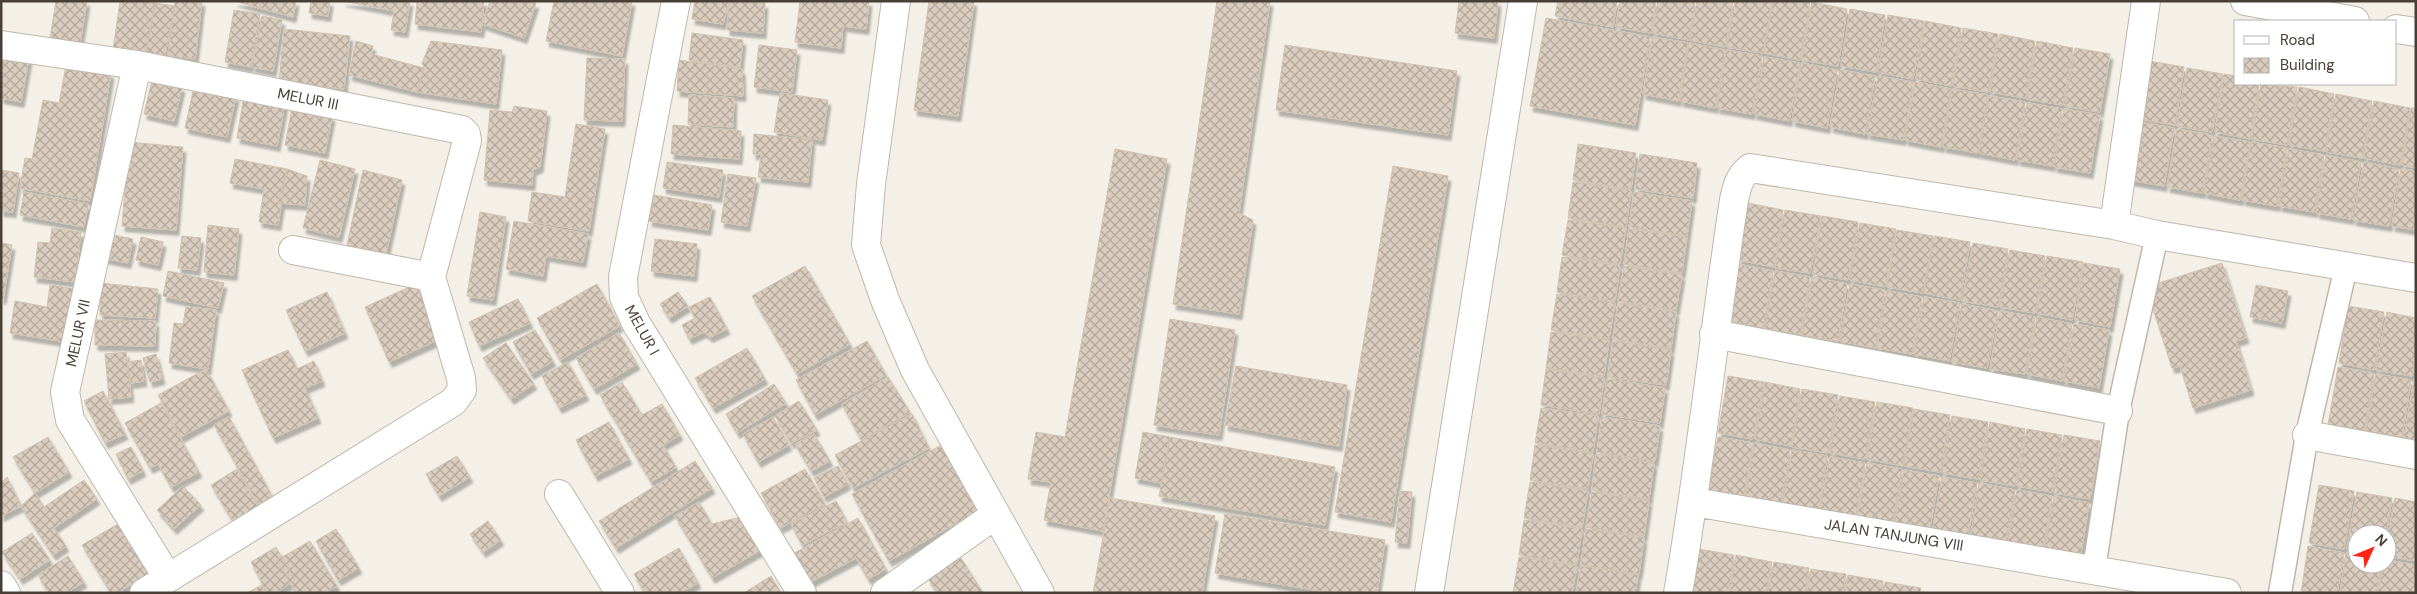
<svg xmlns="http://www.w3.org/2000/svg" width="2417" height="594" font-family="'DM Sans',sans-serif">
<defs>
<pattern id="building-cross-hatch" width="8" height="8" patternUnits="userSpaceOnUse" patternTransform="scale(1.25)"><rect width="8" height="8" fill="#dacdbf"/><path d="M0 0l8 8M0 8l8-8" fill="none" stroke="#b3a89c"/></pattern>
<filter id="shadow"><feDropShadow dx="3" dy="5.5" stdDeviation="1" flood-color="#0004"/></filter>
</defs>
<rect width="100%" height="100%" fill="#f4f0e8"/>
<path fill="url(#building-cross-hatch)" stroke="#d2c2af" filter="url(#shadow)" d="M56 1H87L80 43 50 38Z
M120 1 155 3 146 55 113 50Z
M175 1H202L195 59 168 55Z
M235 1H261L259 8Z
M261 1H296L293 17 259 8Z
M311 1H330L328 16 309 13Z
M343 1H410L405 32 391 30 394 11Z
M417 1H484L481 32 415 24Z
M490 1 536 3 524 38 482 24Z
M554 1H632L622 56 546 41Z
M695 1H729L723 24 692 19Z
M729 1 765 3 763 33 727 30Z
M800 1H869L866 29 843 26 841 48 795 42Z
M929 1H974L958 116 914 110Z
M1217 1H1270L1239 213 1253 220 1239 314 1173 304Z
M1459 1H1498L1494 38 1455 33Z
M1558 1H1617L1613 27 1555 16Z
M1620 1H1656L1651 33 1616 27Z
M1658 1H1695L1689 40 1653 33Z
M1697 1H1733L1725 47 1690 40Z
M1735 1H1772L1763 53 1727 47Z
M1773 1 1810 2 1800 60 1764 53Z
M1812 2 1847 9 1838 66 1802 60Z
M155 3 175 6 163 64 144 61Z
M1850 9 1885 15 1876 72 1841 66Z
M234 10 260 14 250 67 225 62Z
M1888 15 1924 21 1913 79 1878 72Z
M262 16 282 20 273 71 252 67Z
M1546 18 1650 37 1635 125 1530 106Z
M1925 21 1961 28 1951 86 1916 79Z
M1963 28 1998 34 1988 92 1953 86Z
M284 29 350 36 344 89 279 82Z
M692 33 743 40 740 67 689 60Z
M2000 34 2035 41 2026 98 1990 92Z
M1652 37 1688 43 1678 101 1643 94Z
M356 41 373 46 371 54 424 68 417 92 349 75Z
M431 41 502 50 496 104 417 92 424 68 422 63Z
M2037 41 2073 48 2063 105 2027 99Z
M1689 43 1725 50 1715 108 1680 101Z
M759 45 797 50 792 92 754 87Z
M1285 45 1457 71 1448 135 1276 110Z
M2075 48 2110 54 2100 112 2065 106Z
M1726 50 1762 56 1752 114 1717 108Z
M1 52 29 58 21 102 1 98Z
M1764 57 1800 63 1789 121 1754 114Z
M587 58 625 59 622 121 584 120Z
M679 60 742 69 743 96 677 91Z
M2149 61 2184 67 2175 125 2139 119Z
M1801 63 1837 70 1827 128 1792 121Z
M66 65 111 73 90 201 20 188 25 158 32 159 43 100 59 103Z
M2187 68 2223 74 2212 132 2177 126Z
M1840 70 1875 76 1865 134 1830 127Z
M2224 74 2236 76V84H2259L2250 139 2215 132Z
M1878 76 1913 82 1903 140 1867 134Z
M152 80 182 87 174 121 144 114Z
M1915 82 1951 89 1941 147 1905 140Z
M2261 84 2297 87 2287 145 2252 139Z
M194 87 236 96 227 137 185 128Z
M2299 87 2334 94 2325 151 2289 145Z
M1952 89 1988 95 1978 153 1943 147Z
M780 93 828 100 822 140 774 132Z
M2336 94 2372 101 2362 158 2326 152Z
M244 95 285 103 277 146 237 138Z
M689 95 734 98 733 127 688 124Z
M1989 96 2025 102 2015 160 1979 153Z
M2374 101 2410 108 2400 165 2364 158Z
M2027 103 2062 109 2052 166 2017 160Z
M514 106 547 111 540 167 533 170 532 185 484 180 490 110 512 112Z
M292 108 332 116 325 153 285 145Z
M2411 108H2416V168L2402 165Z
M2064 109 2100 115 2090 173 2054 167Z
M2139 122 2174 128 2164 186 2129 180Z
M576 124 605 129 589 231 528 221 532 192 565 197Z
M673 125 741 131 739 159 671 154Z
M2177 129 2212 135 2202 193 2167 187Z
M754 134 812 140 808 182 758 177 761 154H753Z
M2214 136 2250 142 2240 200 2204 193Z
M129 142 183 147 176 230 122 226Z
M2251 142 2287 148 2277 206 2242 200Z
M1578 144 1636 153 1631 189 1573 180Z
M1115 149 1167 159 1103 531 1044 520 1051 482 1028 479 1036 432 1065 437Z
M2289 149 2324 155 2314 212 2279 206Z
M1640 154 1697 163 1693 198 1635 189Z
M2326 155 2361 162 2351 219 2316 213Z
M235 159 287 169 278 225 259 222 264 189 230 183Z
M320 160 355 169 339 237 303 228Z
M667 162 723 170 719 197 663 188Z
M2364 162 2399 169 2389 226 2353 220Z
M1393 166 1448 176 1391 522 1335 512Z
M287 169 307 176 305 205 278 203Z
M2401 169 2416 171V230L2392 226Z
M1 170 19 173 13 212 1 211Z
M363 170 402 180 386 254 347 245Z
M728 174 756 178 747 226 721 222Z
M1573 182 1631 191 1626 227 1568 218Z
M24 192 88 204 84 227 20 215Z
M1634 192 1692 201 1687 236 1629 227Z
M654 195 712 205 708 230 649 221Z
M1748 203 1783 210 1774 267 1738 260Z
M1785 210 1821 216 1810 273 1775 268Z
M480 212 506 217 493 300 467 296Z
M1822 216 1858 222 1848 280 1813 274Z
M1568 220 1626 228 1620 264 1562 255Z
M514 221 588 234 583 262 546 256 543 276 506 269Z
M1860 223 1896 229 1885 287 1850 280Z
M208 225 239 229 234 275 204 272Z
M52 228 81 232 75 282 34 277 38 242 50 243Z
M1629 229 1687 237 1682 273 1624 264Z
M1897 230 1933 236 1923 293 1887 287Z
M109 234 133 239 128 263 104 258Z
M182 236 201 238 197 270 178 268Z
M1934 236 1970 242 1960 300 1924 293Z
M141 237 163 242 158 265 136 260Z
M655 239 697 244 694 276 651 271Z
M1 243 12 245 3 299H1Z
M1973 243 2008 249 1998 307 1962 301Z
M2010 250 2045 256 2035 313 2000 307Z
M2047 256 2083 262 2072 320 2037 313Z
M1562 257 1620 266 1615 301 1557 292Z
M2084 263 2120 269 2110 327 2075 320Z
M2222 263 2246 338 2236 341 2251 390 2193 408 2180 366 2172 368 2146 287Z
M1737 264 1773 271 1763 328 1728 321Z
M805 266 850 344 797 374 752 296Z
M1624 266 1682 275 1676 310 1618 301Z
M168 271 224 283 218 308 163 296Z
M1775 271 1810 277 1800 335 1765 329Z
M1812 277 1847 284 1838 341 1802 335Z
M100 283 158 289 155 318 100 315Z
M416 284 440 339 389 362 365 307Z
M597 284 620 326 560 360 537 318Z
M1850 284 1885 290 1875 348 1840 341Z
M50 285 75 289 66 342 10 333 15 301 47 307Z
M2256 285 2288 291 2282 323 2250 317Z
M1887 291 1922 297 1912 354 1877 348Z
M327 292 345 333 305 351 286 310Z
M678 292 688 306 669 318 660 304Z
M1557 294 1615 303 1609 339 1551 330Z
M710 297 727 329 710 337 704 332 689 339 682 325 695 318 689 307Z
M1924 297 1960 303 1949 361 1914 354Z
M518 299 530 323 479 346 469 322Z
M1618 303 1676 312 1671 348 1613 339Z
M1962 304 1998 311 1987 368 1952 362Z
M2348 306 2384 312 2374 370 2339 363Z
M186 307 216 310 208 369 169 363 174 323 183 324Z
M2000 311 2035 317 2025 374 1990 369Z
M2387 312 2416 318V354L2412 376 2376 370Z
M2037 317 2072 324 2062 381 2027 374Z
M1170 319 1235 330 1219 435 1154 425Z
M95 320 156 321 155 346 95 345Z
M2074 324 2109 330 2099 388 2064 381Z
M535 330 553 361 531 374 513 342Z
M1551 332 1609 340 1604 376 1546 368Z
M619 333 637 364 594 389 576 358Z
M867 341 886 375 815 415 796 380Z
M1613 341 1671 350 1666 385 1608 377Z
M506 343 534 384 511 399 483 358Z
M747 348 765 379 713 408 695 378Z
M288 350 297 369 314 361 322 381 305 388 318 418 273 438 242 370Z
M126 352 131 397 109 399 105 354Z
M156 354 162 379 150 382 143 358Z
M141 360 144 381 131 383 127 362Z
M568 362 586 395 559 408 542 376Z
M1236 366 1347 385 1339 446 1225 425Z
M2338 367 2374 373 2364 431 2328 425Z
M206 369 229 411 181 437 158 395Z
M1546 369 1604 378 1599 414 1541 405Z
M2376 374 2411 380 2402 437 2366 431Z
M1728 376 1764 382 1753 439 1718 433Z
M888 377 910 412 861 440 842 404Z
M1607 379 1665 388 1660 423 1602 414Z
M2414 380H2416V440L2404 438Z
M622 382 642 415 662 404 680 435 663 445 676 467 651 482 600 395Z
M1765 382 1800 389 1791 446 1755 439Z
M774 384 786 403 737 433 726 414Z
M1802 389 1838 395 1828 453 1792 447Z
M103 391 125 434 105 443 84 401Z
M1840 396 1875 402 1865 459 1830 453Z
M799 401 817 430 791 443 775 416Z
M1877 402 1913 408 1903 466 1867 459Z
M161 403 199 472 171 487 158 464 150 468 125 423Z
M1541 408 1598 416 1593 452 1535 443Z
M1914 409 1950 415 1940 472 1904 466Z
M912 414 929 448 853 488 835 455Z
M1952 416 1988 422 1978 479 1942 473Z
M229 417 277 505 263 513 214 425Z
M773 417 789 445 758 462 743 434Z
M1602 417 1660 426 1655 461 1597 452Z
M609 422 629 459 595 476 576 440Z
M1990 422 2025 429 2015 486 1980 480Z
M2027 429 2062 435 2052 492 2017 486Z
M1143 432 1170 437 1161 483 1135 478Z
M814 434 830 461 811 471 795 444Z
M2064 435 2100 441 2090 499 2054 493Z
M48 437 69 472 35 493 13 457Z
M1170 437 1335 467 1325 525 1159 496Z
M1718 437 1753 443 1743 500 1707 494Z
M945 443 982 509 889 561 852 494Z
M1754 443 1790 450 1780 507 1745 501Z
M1535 445 1593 454 1588 489 1530 480Z
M131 447 143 471 128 479 116 454Z
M1792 450 1827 456 1818 514 1782 508Z
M1596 454 1654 463 1649 499 1592 490Z
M457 456 470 477 439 496 426 474Z
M1830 457 1865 463 1855 520 1819 514Z
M695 461 712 488 616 548 599 521Z
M1867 463 1902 469 1892 527 1857 520Z
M838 466 848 484 824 497 814 478Z
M237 469 262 514 238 530 211 485Z
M805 469 825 504 780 528 761 493Z
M1904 470 1939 476 1929 533 1894 527Z
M7 477 21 506 1 516V502L4 501 1 496V483Z
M1942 477 1977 483 1967 541 1932 534Z
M84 480 97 499 54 528 66 546 53 555 21 506 35 493 44 507Z
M1530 482 1588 491 1582 527 1524 518Z
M1979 483 2015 490 2005 547 1970 541Z
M2319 485 2354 491 2344 549 2309 543Z
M183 486 201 505 174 529 157 510Z
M2017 490 2052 496 2042 554 2007 548Z
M1400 491 1412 492 1407 543 1395 542Z
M1592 492 1649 501 1644 536 1586 527Z
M2357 492 2392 498 2386 534H2357V551L2347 549Z
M2054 496 2089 503 2080 560 2044 554Z
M1110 498 1215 516 1202 593H1093Z
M2395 498 2416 502V561L2387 556V541Z
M836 501 847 522 802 545 791 524Z
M699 502 712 524 741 517 761 550 712 578 675 516Z
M1225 514 1385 540 1377 593H1332L1215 573Z
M858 518 886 569 868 579 856 558 807 584 791 555Z
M1524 520 1582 529 1577 564 1519 555Z
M488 521 501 540 483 552 470 534Z
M118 524 148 574 117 593H111L82 545Z
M336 529 359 568 338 580 316 541Z
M1586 529 1644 538 1639 574 1581 565Z
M32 533 50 560 20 579 2 552Z
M310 541 337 586 324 593H296L277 560Z
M2308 546 2344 553 2337 593H2301Z
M276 547 295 580 276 593H267L251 562Z
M679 548 698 583 680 593H645L634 574Z
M1699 549 1734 555 1728 593H1691Z
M2346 553 2357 555V564H2381L2376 593H2340Z
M1736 555 1772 562 1766 593H1730Z
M68 556 84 582 66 593H49L38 575Z
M1519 557 1577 566 1572 593H1513Z
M961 558 983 593H938L928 579Z
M2387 560 2416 565 2415 593H2378L2383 564H2387Z
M1774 562 1809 568 1805 593H1768Z
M1581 566 1638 575 1635 593H1576Z
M1811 569 1846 574 1843 593H1807Z
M1848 575 1883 581 1881 593H1845Z
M771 576 781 593H744Z
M1885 582 1921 588 1920 593H1884Z
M262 585 267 593H247Z"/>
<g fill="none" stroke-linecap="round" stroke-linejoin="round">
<g stroke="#c0b7aa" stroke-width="25">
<path id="lane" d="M2094 569 2118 411 2157 235
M2280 593 2307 435 2346 267"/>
</g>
<g stroke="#c0b7aa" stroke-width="30">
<path id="street" d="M676 1 623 277 624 297 636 323 802 593
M896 1 871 184 866 245 885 300 915 370 1040 593
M2245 1 2355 21
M2396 29 2416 32
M1 45 137 65 462 130 466 134 467 141 431 277
M137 65 65 392 70 420 168 578
M2114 225 2146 1
M293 250 431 277
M1714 334 2118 411
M2307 435 2416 455
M559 494 620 593
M1694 502 2227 593
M1 585 6 593
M144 593 453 402 462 390 461 378 431 277
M885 593 995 515
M1429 593 1523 1
M1678 593C1701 462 1714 331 1734 200 1737 186 1739 177 1750 168L2114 225 2157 235 2416 278"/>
</g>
<use href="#lane" stroke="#fff" stroke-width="22"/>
<use href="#street" stroke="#fff" stroke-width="28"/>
</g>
<g text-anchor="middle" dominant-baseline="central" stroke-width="4" stroke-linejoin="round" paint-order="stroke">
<g font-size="15" fill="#484036" stroke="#fff">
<text transform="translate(308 99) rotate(11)">MELUR III</text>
<text transform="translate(642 330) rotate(61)">MELUR I</text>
<text transform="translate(78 333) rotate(-78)">MELUR VII</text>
<text transform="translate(1894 535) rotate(9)">JALAN TANJUNG VIII</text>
</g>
</g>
<rect width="2417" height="594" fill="none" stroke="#484036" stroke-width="5"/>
<rect x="2234" y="20" width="162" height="65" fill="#ffffff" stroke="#b6b3af"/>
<rect x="2244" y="36" width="25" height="8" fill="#ffffff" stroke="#b6b3af"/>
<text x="2280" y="45" font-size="15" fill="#484036">Road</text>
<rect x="2244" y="58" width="25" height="15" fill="url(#building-cross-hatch)" stroke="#b6b3af"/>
<text x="2280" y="70" font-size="15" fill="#484036">Building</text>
<g transform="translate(2372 549) rotate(46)"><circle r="24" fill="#ffffff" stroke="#b6b3af"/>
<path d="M0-4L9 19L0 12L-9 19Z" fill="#ff2614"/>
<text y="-8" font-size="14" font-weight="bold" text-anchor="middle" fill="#484036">N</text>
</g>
</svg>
